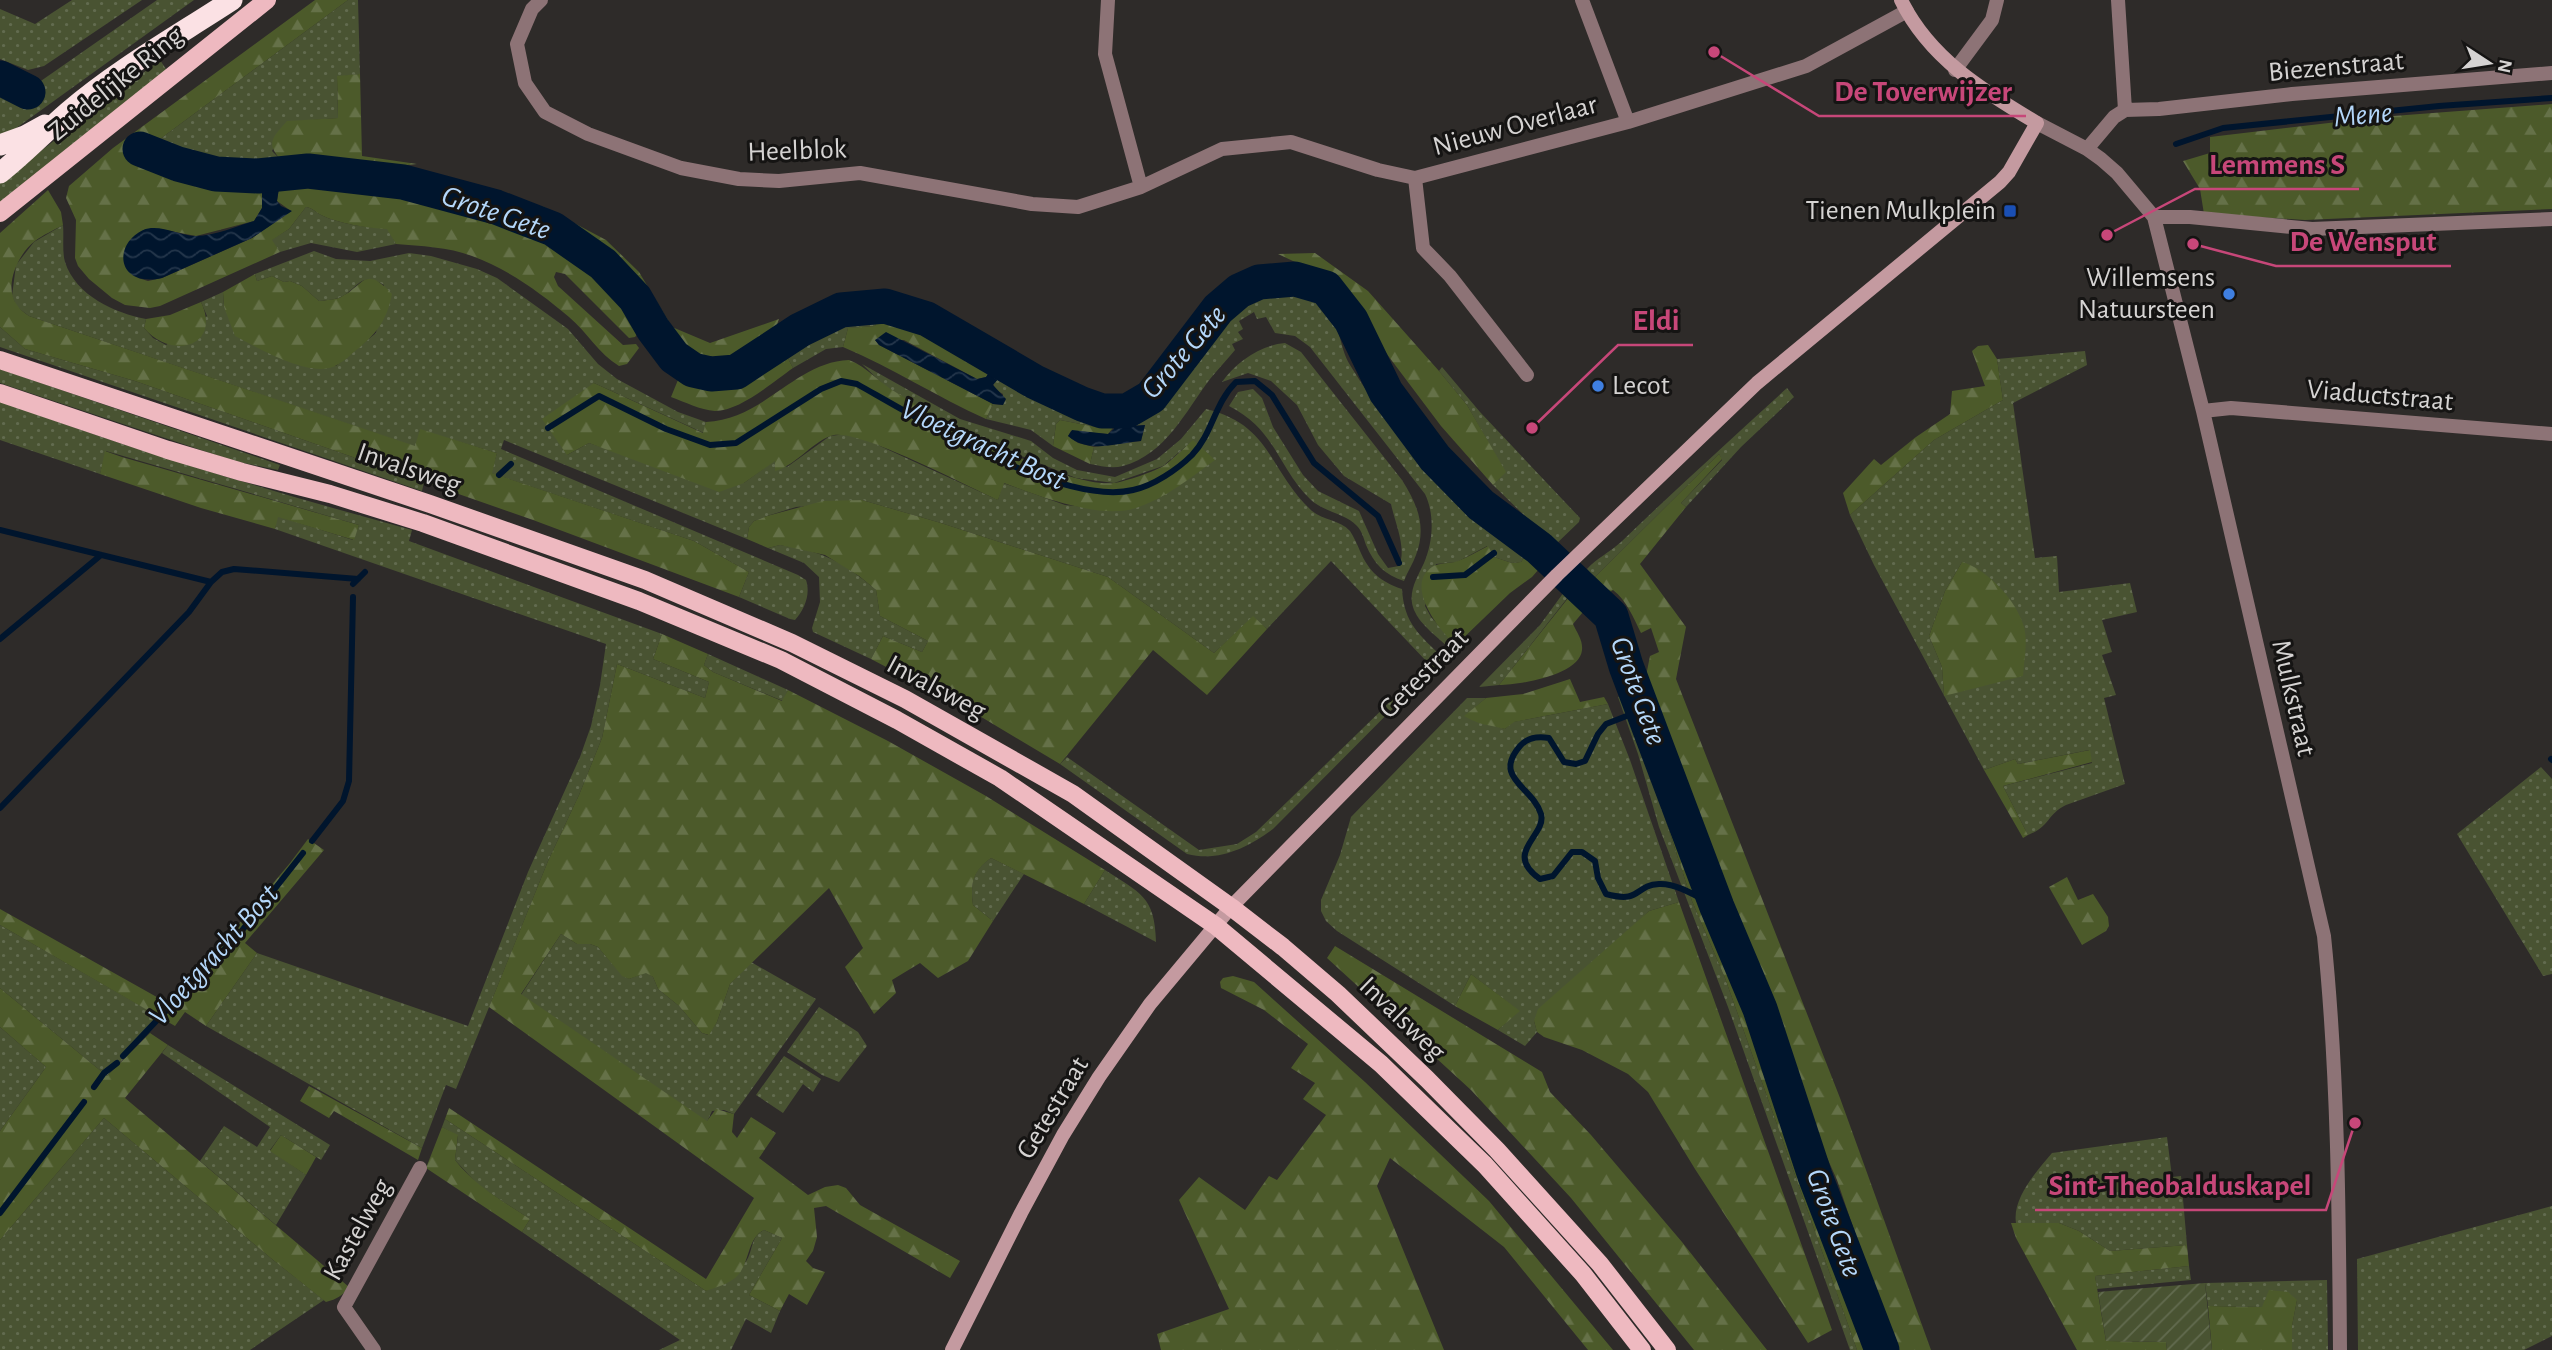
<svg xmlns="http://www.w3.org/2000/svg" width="2552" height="1350" font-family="'Alegreya Sans',sans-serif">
<defs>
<pattern id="grass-dots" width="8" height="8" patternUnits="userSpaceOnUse" patternTransform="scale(1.75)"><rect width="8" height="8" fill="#495332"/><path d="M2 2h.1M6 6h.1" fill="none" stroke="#626b4f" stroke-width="1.8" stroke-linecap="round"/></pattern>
<pattern id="forest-firs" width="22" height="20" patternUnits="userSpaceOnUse" patternTransform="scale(1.75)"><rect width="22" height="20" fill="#4c5a2a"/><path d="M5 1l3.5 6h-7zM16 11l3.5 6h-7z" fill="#657148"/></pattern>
<pattern id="garden-furrows" width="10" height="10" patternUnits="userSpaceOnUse" patternTransform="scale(1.75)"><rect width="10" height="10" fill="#495332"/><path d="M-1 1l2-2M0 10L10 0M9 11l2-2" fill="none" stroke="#626b4f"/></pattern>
<pattern id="water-waves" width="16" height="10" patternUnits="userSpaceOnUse" patternTransform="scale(1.75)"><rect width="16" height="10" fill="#00152d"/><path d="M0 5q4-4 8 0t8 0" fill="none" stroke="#24364b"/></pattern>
</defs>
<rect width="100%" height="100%" fill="#2e2b29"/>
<path fill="url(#grass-dots)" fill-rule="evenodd" d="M72 0H142L44 66 28 70 0 59V9L35 24Z
M157 0H194L8 134 0 136V91L15 99Z
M348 0H358L360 74 337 77 338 118 287 122 272 151 281 160C241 167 190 168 156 142Z
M160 60 168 72 0 206V182Z
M306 207C313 208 315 212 321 215 339 224 367 228 388 228L396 244 357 252 311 243 280 252 271 240 289 229Z
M63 225C64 236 62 252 65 262 76 296 115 313 146 319L144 328 153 338 166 345 207 316 201 302 223 292 224 308 336 366 376 333 384 285C360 272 361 285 343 296 336 300 327 300 319 301L302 286 290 281 284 282 272 276 257 281 255 274 314 251 336 259 370 261 409 253 431 256 477 269 497 278 568 329 598 364 617 379 678 412 706 422 704 433 594 383 567 455 589 443 628 456 744 483 775 460 787 467 830 436 846 434 869 441 998 500 1003 483 1065 505 1116 510 1193 440 1163 466 1114 483 1076 478 999 447 943 420 887 388 862 364 960 419 1031 441 1053 458 1077 470 1115 477 1157 459 1181 439 1206 409C1272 425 1268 470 1312 511 1323 520 1340 520 1350 531 1354 537 1357 544 1360 551 1369 572 1381 582 1402 589 1404 624 1420 635 1443 658L1273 829C1247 848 1219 862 1187 854L1060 764 1067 757 1199 850 1237 844 1256 832 1429 664 1331 561 1267 629 1253 617 1214 653 1108 577 941 523 862 500 796 507 767 516 754 521 749 527 747 539 504 440 501 449 798 575 806 580C811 595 804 610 795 620L790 619 739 597 749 572 694 541 491 473 497 453 420 430 416 447 29 316 17 307 12 296 16 265 34 242Z
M1278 287C1298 287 1311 292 1325 307 1341 324 1339 347 1350 365 1379 413 1415 454 1451 498L1456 493 1503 539 1521 543 1531 548 1521 562 1512 563 1494 557 1487 546 1457 562 1436 564 1425 606 1431 617 1456 645 1451 650C1439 638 1420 625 1414 610 1407 593 1417 578 1424 563 1433 542 1435 515 1425 494L1310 347 1295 336 1275 333 1266 317 1257 319 1254 312 1239 321 1243 329 1238 332 1243 339 1232 344 1235 350C1227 360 1218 369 1210 379 1185 412 1166 454 1123 466 1112 469 1101 466 1090 464L1094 447 1141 441 1145 425 1132 426 1129 420 1132 417C1172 410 1183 368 1203 340 1222 314 1248 298 1278 287Z
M878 316 875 326 848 328 843 347 826 349 793 368 784 351C815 336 843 320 878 316Z
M0 327 25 349 135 381 424 482 422 491 0 347Z
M1285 343 1301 352 1402 480C1417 504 1427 526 1416 555 1413 564 1407 572 1404 581 1385 575 1374 564 1366 545 1364 539 1362 531 1357 526 1345 513 1323 512 1310 499 1277 466 1276 430 1229 406L1238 392 1253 389 1262 398 1273 427 1303 475 1318 491 1359 511 1378 554 1388 568 1399 566C1407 548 1395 523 1391 504L1344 476 1318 445 1297 405 1271 381 1248 373 1222 382C1236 362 1261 345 1285 343Z
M2085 351 2087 365 2013 403 2035 558 2057 556 2059 592 2130 583 2137 612 2102 620 2112 652 2102 655 2116 695 2104 698 2125 784 2066 805C2046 815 2051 826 2028 835L2003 786 2092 763 2089 750 2018 764 2015 759 1984 770 1874 565 1850 515 1934 440 2003 400 1997 359ZM1962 562 1944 696 1942 667 1929 636 1945 591Z
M1442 367 1480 412 1580 518 1579 522 1555 545 1493 485 1505 472 1467 405 1439 371Z
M0 369 280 465 278 470 234 461 0 383Z
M999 378 1012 381 1061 407 1105 419 1104 424 1096 427 1060 420 1056 424 1053 446 1031 430 986 419 993 404 1003 405V394L996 390 993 384Z
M1787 388 1794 397 1741 447 1686 507 1681 503 1722 460 1719 454 1591 581 1588 578 1591 574 1587 569C1597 558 1610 552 1621 542 1675 490 1731 439 1787 388Z
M0 401C135 451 273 492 412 530L409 541 662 634 653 659 709 682 705 698 617 664 602 738 579 795 548 861 456 1089 446 1085 422 1148 206 1026 257 953 468 1026 528 872 580 757 591 726 600 685 606 644 275 529 277 516 353 540 359 525 106 451 100 474 0 440Z
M780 545C823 551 843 562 876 590L880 616 928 641 922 652 883 636 871 659 813 632 812 628 820 602 819 577 804 563 768 548Z
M1564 592 1569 596 1499 685 1479 687 1540 625Z
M708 654 788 690 783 701 713 672 704 665Z
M1629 692 1632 696 1626 699 1692 901 1725 978 1857 1350H1850L1728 1007 1659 827 1638 754 1618 697Z
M1467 698H1486L1465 716 1505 729 1513 722 1608 704 1630 760 1679 902 1649 911 1534 1021 1537 1032 1525 1046 1498 1030 1519 1011 1471 974 1455 1006 1337 931 1326 921 1321 911V900L1340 855 1351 817Z
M2541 767 2552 779V974L2543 976 2457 834Z
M991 858 1024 874 993 921 973 905C970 883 973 870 991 858Z
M1105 870C1140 893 1155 896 1156 942L1084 904Z
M0 925 162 1018 107 1076 0 988Z
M561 934 577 944H590L598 947 622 975 629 979 646 972 653 977 658 989 679 1006 702 1033 708 1035 717 1022 730 984 751 962 816 999 734 1114 724 1110 712 1111 707 1122 521 995Z
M819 1007 858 1032 867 1046 839 1082 822 1075 787 1052Z
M0 1027 46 1067 0 1131Z
M168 1045 330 1145 321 1160 281 1135 270 1150 306 1175 276 1225 200 1161 224 1126 257 1147 270 1127 162 1053Z
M784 1056 821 1079 813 1092 803 1084 783 1113 756 1095Z
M104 1118 273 1260 324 1300 250 1350H0V1240Z
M445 1119 706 1291C718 1283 735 1274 744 1264 754 1253 749 1237 764 1230L782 1238 749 1295 780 1311 771 1333 746 1319 731 1350H659L680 1340 522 1232 530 1219 479 1186 455 1160 458 1136 442 1127Z
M2167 1137 2172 1177 2181 1176 2187 1245 2110 1251 2079 1231 2059 1223H2016C2012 1198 2037 1171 2052 1153Z
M2552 1206V1336L2524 1350H2358L2357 1259Z
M2189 1266 2191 1280 2097 1289 2095 1276Z
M2327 1280 2328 1350H2292V1326L2297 1300 2262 1307 2208 1306 2205 1283Z"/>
<path fill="url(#forest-firs)" d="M315 0H348L156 142 151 136 128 158C164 186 219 184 262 187V208L254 221 196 236 165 230 138 278 148 281 162 278 252 238 291 211 277 201 279 188 284 182C313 179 340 184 369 188 424 197 482 208 534 231 570 247 627 293 639 332L635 337 629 338 565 274 556 272 554 277 558 286 623 345 636 344 639 348 627 364 619 366C599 354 587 332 569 317 541 293 506 268 472 256 448 247 421 246 396 244L387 229C367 228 339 224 321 215 315 212 313 208 306 207L289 229 272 240 280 252 160 306 150 308 125 305 112 298 89 279 78 266 75 258 76 220 66 198 69 186 113 148Z
M360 74 362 156 417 164 369 169 322 157 281 160C265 143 273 137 287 121L338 118 337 76Z
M2552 104V209L2305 220 2204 214 2200 189 2183 161 2210 153V137L2380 117Z
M48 190 61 212 63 225C54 230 43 235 35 241 18 254 3 286 17 305 20 310 25 313 29 316L415 446 420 429 497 453 492 473 694 541 749 572 739 597 533 520 324 447 135 381 25 349 0 327V233Z
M542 206 606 240 639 272 672 327 710 343 779 319C772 340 763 351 742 360 731 365 723 364 711 362 663 355 647 295 619 263 599 240 567 223 542 206Z
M1315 253 1368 291 1439 371 1467 405 1506 472 1493 485 1441 426 1377 341 1342 287 1325 276 1278 254Z
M255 274 257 281 272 276 284 282 290 281 302 286 319 301C326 300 335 300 341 297 364 286 364 264 392 294 387 319 378 332 359 348 352 353 345 361 337 365 312 380 258 348 235 336L224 307 223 292Z
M201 302C222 346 172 361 144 328L146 319 170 315Z
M878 316 908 323 989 363 991 369 986 377 977 379 904 340H875L879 345 993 404 986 419C937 397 893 368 843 347L848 328 875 326Z
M1988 345 1997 359 2003 400 1934 440 1850 515 1843 493 1874 459 1881 465 1916 437 1950 414 1952 391 1985 386 1972 351 1978 346Z
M784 351 793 368C773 382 740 411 715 411 700 410 685 402 671 397L680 375C731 388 742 375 784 351Z
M849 360C868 367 879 383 897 393 942 420 1064 488 1114 483 1124 482 1156 471 1165 465 1175 458 1184 448 1193 440L1215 460C1190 478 1166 498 1136 508 1100 520 1038 496 1004 483L998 500C967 486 861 430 834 435 815 439 797 465 775 471V461L744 483 719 492 589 443 567 455 542 419 594 383 703 433 706 422C765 419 795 362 849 360Z
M1105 419 1114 421 1116 424 1108 434 1071 431 1068 436 1078 443 1094 447 1090 464 1053 446 1056 424 1060 420 1096 427 1103 424Z
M105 451 122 457 359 525 354 540 278 517 275 529 201 508 100 474Z
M1719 454 1722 459 1681 503 1686 507 1640 564 1686 627 1676 679 1840 1098 1931 1350H1895L1837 1180 1812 1124 1782 1036 1683 769 1646 687 1645 681 1650 656 1659 652 1651 628 1641 633C1633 617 1627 601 1613 590L1605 595 1591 581Z
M862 500 941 523 1108 577 1214 653 1253 616 1267 629 1207 695 1153 650 1060 764 983 718 871 659 883 636 922 652 928 641 880 616 876 590 859 576 825 555 780 545 768 548 747 539 749 527 754 521 767 516 823 501Z
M1488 546 1494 557 1512 563 1521 562 1531 548 1541 560 1539 569 1532 577 1510 593 1456 645C1439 631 1404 585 1432 567 1439 562 1450 564 1458 561 1468 557 1478 551 1488 546Z
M1962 562C1987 569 2017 601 2024 627 2028 642 2024 661 2023 676L1944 696 1942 667 1929 636 1945 591Z
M1573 592 1588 606 1573 624C1577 633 1583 640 1582 650 1580 675 1519 685 1499 685Z
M662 634 708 654 704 665 713 672 782 701 788 690 888 741 986 796 1105 870 1084 904 991 858C973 871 970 883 973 905L993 921 968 961 938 978 920 963 892 980 896 993 874 1014 845 967 863 948 829 888 730 984 717 1022 709 1035 702 1033 679 1006 658 989 653 977 646 973 629 979 622 976 598 947 590 944H577L561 934 521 994 707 1121 716 1109 734 1114 732 1132 737 1138 751 1117 776 1133 759 1158 808 1195 825 1187 838 1185 846 1188 860 1205 960 1261 950 1278 826 1206 814 1208 817 1237 813 1251 806 1261 813 1268 825 1272 807 1305 789 1294 780 1311 749 1295 782 1238 764 1230C745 1239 751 1269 732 1280 725 1285 714 1288 706 1291L445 1119 449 1108 706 1279 754 1198 489 1007 548 861 579 795 602 738 617 664 705 698 709 682 653 659Z
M1570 679 1580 702 1604 697 1608 704 1514 722 1505 729C1486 724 1482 726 1464 716L1486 698 1523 694Z
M1632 696 1692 859 1700 894 1872 1350H1857L1725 978 1692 901 1626 698Z
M2090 750 2092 762 2003 786 2028 835 2023 838 1984 770 2015 759 2018 764Z
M308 839 324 850 245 943 257 953 206 1026 185 1012 175 1026 0 925V909L171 1005 290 863Z
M2067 877 2078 900 2093 894 2108 917 2109 926 2106 931 2082 945 2049 887Z
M1679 902 1832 1330 1808 1343 1695 1169 1648 1092 1628 1074 1582 1050 1544 1037 1537 1032 1534 1021 1538 1009 1649 911Z
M1335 946 1542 1072 1550 1092 1591 1135 1682 1242 1767 1350H1694L1571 1198 1471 1090 1327 958Z
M1471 974 1520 1011 1498 1030 1455 1006Z
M1233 976 1254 982 1365 1082 1489 1201 1613 1350H1588L1504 1247 1390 1158 1377 1186 1444 1350H1161L1157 1334 1229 1309 1179 1200 1199 1177 1245 1210 1269 1176 1277 1180 1326 1115 1303 1099 1315 1083 1291 1068 1308 1044 1264 1010 1221 988 1220 982 1223 978Z
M0 988 107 1076 150 1033 168 1045 125 1098 349 1287C342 1296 337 1299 326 1302L273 1260 104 1118 0 1240V1131L46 1067 0 1027Z
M309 1086 422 1148 418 1160 334 1111 329 1118 300 1101Z
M442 1127 458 1135 455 1160C475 1186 503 1201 530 1219L522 1232 426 1168Z
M281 1135 316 1157 306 1175 270 1151Z
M2011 1223H2059L2079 1231 2110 1251 2187 1245 2189 1266 2095 1276 2106 1341 2166 1342 2167 1350H2077L2016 1238Z
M2269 1290 2288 1292 2297 1300 2292 1326V1350H2212L2208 1306 2262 1307Z"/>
<path fill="url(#garden-furrows)" d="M2205 1283 2212 1350H2167L2166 1342 2106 1341 2098 1292Z"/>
<path fill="url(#water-waves)" d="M284 182 279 188 277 201 281 206 292 211 252 238 162 278C117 288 112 245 143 230 159 223 180 236 196 236 215 236 236 226 254 221L262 208V187Z
M886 332 977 379 986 377 991 369 999 378 993 385 1006 399 1003 405 993 404 879 345 875 340Z
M1132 417 1129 421 1132 426 1145 425 1141 441C1116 443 1089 454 1068 436L1072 430 1108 434 1114 429V421Z"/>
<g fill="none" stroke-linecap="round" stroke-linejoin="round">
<path stroke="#00152d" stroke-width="6" d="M2176 144 2223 128 2439 106 2552 98
M548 428 599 396 666 429 710 445 736 443 821 389 841 381 857 384C919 419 1062 507 1133 490 1153 486 1178 469 1192 455 1213 433 1214 404 1236 382L1255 381 1272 395 1314 463 1378 516 1399 563
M499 475 511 464
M0 530 211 582 222 572 234 569 358 579
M1507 539 1513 529
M1433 577 1465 575 1494 553
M353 584 365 572
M1590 597 1598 588
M0 639 101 555
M1642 710 1606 724 1598 734 1585 761 1576 764 1564 762 1549 738C1538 736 1528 737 1520 746 1492 778 1533 787 1541 814 1547 836 1502 852 1540 879L1553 876 1572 852H1582L1595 861 1598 878 1606 894C1642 904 1634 885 1659 884 1678 883 1701 899 1717 907
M2551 759 2552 760
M0 808 189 612 211 582
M312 841 343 801 349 781 353 597
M123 1056 240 933 303 853
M94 1087 104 1073 117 1063
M0 1213 84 1102"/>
<path stroke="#00152d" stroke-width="35" d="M0 78 28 92
M140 149 178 164 216 174 258 176 308 171 403 182 496 207 553 229 603 264 635 298 653 329 674 357 693 370 711 374 736 372 800 330 841 310 885 306 927 319 1035 382 1082 404 1102 411H1127L1151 397 1218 309 1239 291 1259 282 1295 279 1326 288 1351 320 1386 392 1435 458 1481 505 1539 548 1611 616 1626 666 1717 907 1760 1009 1815 1176 1882 1350"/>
<path stroke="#8d7376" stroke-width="14" d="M541 0 532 9 517 44 525 83 545 112 588 134 681 168 739 179 779 181 860 173 1032 204 1078 207 1141 187
M1108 0 1105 54 1141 187 1222 149 1291 142 1378 170 1415 178 1628 122 1806 66 1907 11
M1582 0 1628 122
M2118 0 2125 110
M1955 70 1992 20 1997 0
M2037 123 2087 149 2101 159 2117 173 2154 217 2203 411 2324 936C2338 1073 2339 1212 2340 1350
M2087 149 2114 117 2125 110 2159 109 2292 94 2552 73
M1415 178 1423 248 1450 276 1527 375
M2154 217H2190L2312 229 2552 219
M2203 411 2231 408 2552 434
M374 1350 344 1307 420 1168"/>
<path stroke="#c49aa0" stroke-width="14" d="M952 1350 1021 1213 1063 1135 1099 1077 1150 1004 1231 907 1557 575 1757 383 2000 182 2009 172 2037 123C1983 91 1929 58 1901 0"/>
<path stroke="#eeb9c0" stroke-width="18" d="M0 213 267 0
M0 360 430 504 645 580 792 643 905 699 1073 794 1231 907 1283 947 1338 994 1427 1079 1497 1150 1600 1264 1667 1350
M0 393 168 450 242 472 330 494 423 523 639 601 781 660 897 720 1000 778 1216 926 1381 1064 1485 1165 1583 1274 1642 1350"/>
<path stroke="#fbe1e4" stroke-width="21" d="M0 145 25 136 45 125
M0 173C24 154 45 132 68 112 118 69 177 36 232 0"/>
</g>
<rect fill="#1a4fb4" stroke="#151413" stroke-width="2.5" x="2003" y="204" width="14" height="14" rx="3.5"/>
<g fill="#3f7fe0" stroke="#151413" stroke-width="2.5">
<circle cx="2229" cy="294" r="7"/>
<circle cx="1598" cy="386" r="7"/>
</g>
<g text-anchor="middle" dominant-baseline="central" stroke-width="6" stroke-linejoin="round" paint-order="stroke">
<g font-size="28" fill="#d5d3d2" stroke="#151413">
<text transform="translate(2336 67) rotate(-5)">Biezenstraat</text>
<text transform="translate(116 84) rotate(-39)">Zuidelijke Ring</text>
<text transform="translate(1515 126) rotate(-15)">Nieuw Overlaar</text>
<text transform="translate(797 151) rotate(-2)">Heelblok</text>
<text transform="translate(2380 396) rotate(5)">Viaductstraat</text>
<text transform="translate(409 469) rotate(19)">Invalsweg</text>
<text transform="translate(1424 674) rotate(-45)">Getestraat</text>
<text transform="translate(936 688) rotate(28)">Invalsweg</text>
<text transform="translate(2293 698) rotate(77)">Mulkstraat</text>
<text transform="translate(1402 1019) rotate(44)">Invalsweg</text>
<text transform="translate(1053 1108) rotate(-59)">Getestraat</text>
<text transform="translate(358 1230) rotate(-61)">Kastelweg</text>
</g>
<g font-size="28" fill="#d5d3d2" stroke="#151413" text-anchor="end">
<text x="1996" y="211">Tienen Mulkplein</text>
<text x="2215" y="278">Willemsens<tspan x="2215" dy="32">Natuursteen</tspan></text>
<text x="1612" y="386" text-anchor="start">Lecot</text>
</g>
<g font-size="30" font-style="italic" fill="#b4d7fa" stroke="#151413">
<text transform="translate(2363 115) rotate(-5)">Mene</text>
<text transform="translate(496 213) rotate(19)">Grote Gete</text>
<text transform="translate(1184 352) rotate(-49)">Grote Gete</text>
<text transform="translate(983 445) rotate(25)">Vloetgracht Bost</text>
<text transform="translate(1638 691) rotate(70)">Grote Gete</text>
<text transform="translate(214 955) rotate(-48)">Vloetgracht Bost</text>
<text transform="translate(1834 1223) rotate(70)">Grote Gete</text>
</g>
</g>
<path fill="none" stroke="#c74779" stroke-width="2.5" d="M1714 52L1819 116H2026M2107 235L2195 189H2359M2193 244L2276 266H2451M1532 428L1618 345H1693M2355 1123L2326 1210H2035"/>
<g fill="#c74779" stroke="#151413" stroke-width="2.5">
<circle cx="1714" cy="52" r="7"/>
<circle cx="2107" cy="235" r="7"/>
<circle cx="2193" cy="244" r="7"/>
<circle cx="1532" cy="428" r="7"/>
<circle cx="2355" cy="1123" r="7"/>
</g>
<g font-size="30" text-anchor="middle" font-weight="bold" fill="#c74779" stroke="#151413" stroke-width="6" stroke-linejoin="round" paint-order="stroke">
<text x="1923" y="101">De Toverwijzer</text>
<text x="2277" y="174">Lemmens S</text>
<text x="2363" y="251">De Wensput</text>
<text x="1656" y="330">Eldi</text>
<text x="2180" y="1195">Sint-Theobalduskapel</text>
</g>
<g transform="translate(2489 63) rotate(102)" stroke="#151413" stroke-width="5" paint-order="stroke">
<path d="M0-5L12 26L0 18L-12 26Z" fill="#d5d3d2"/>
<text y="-10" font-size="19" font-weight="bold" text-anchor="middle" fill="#d5d3d2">N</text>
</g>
</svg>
